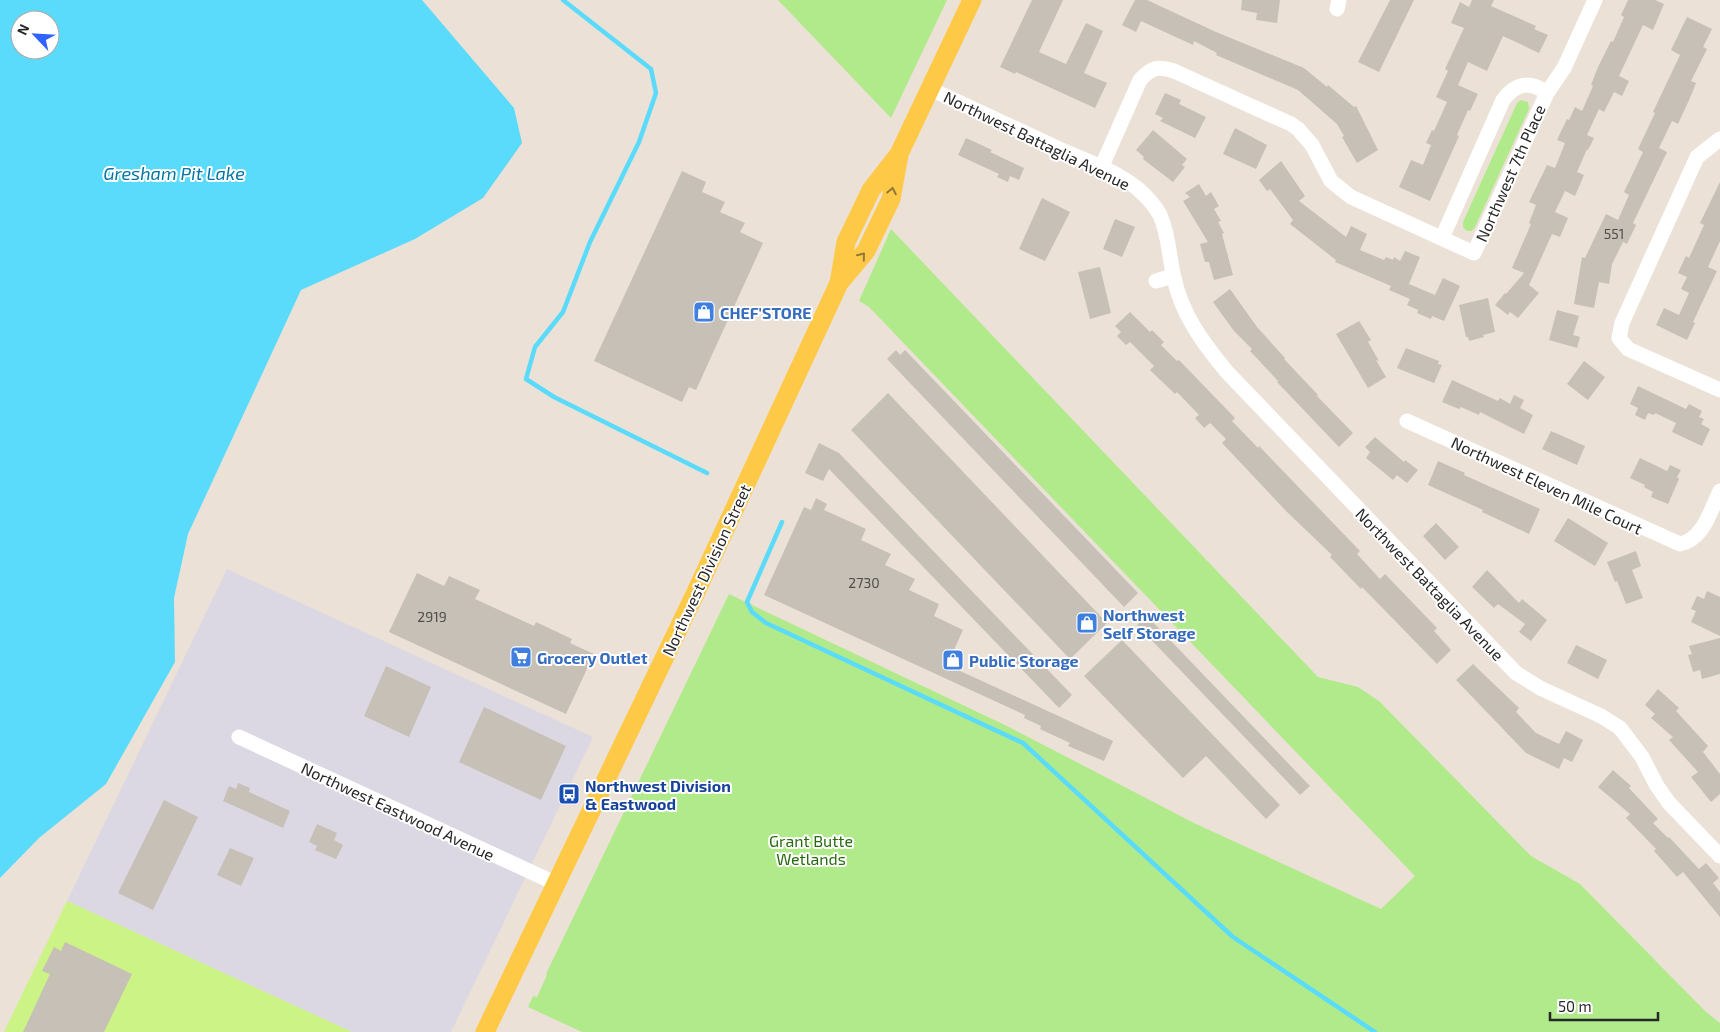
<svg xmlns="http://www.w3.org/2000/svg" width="1720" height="1032" font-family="'Exo 2',sans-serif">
<rect width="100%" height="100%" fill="#ece1d6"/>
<path fill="#dbd8e3" d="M227 569 593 737 451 1032H352L67 901Z"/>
<path fill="#b1ea8b" d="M778 0H947L891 118Z
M1521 100 1528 102 1529 109 1475 227 1472 231H1467L1463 227V222L1517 103Z
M891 229 1318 677 1358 687 1379 701 1531 856 1580 884 1705 1011 1720 1023V1032H582L528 1007 533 996 537 997 547 975 546 974 729 594 1009 727 1194 823 1381 909 1415 876 869 307 859 301Z"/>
<path fill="#cbf385" d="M67 901 352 1032H4Z"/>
<path fill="#5bdbfc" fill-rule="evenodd" d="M0 0H422L514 108 522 143 483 198 415 239 301 290 188 534 174 598 175 662 106 784 39 838 0 878ZM20 20H50V50H20Z"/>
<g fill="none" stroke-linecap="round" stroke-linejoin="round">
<path stroke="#5bdbfc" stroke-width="4.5" d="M563 0 651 69 656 93 639 142 590 242 563 312 535 347 526 379 554 397 707 473
M782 522 747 602 752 612 766 623 1023 743 1233 937 1375 1032"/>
</g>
<path fill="#c6c0b6" d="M1032 0H1063L1039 52 1066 64 1086 23 1103 31 1084 73 1107 83 1095 108 1016 72 1015 74 1000 67Z
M1135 0H1147L1216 32 1304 68 1327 87 1328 85 1354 107 1356 106 1378 150 1357 163 1342 137 1344 136 1337 124 1298 90 1216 55 1217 53 1194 41 1193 45 1141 21 1136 32 1122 25Z
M1242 0H1280L1277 23 1256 20 1257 13 1241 10Z
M1390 0H1414L1379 72 1358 62Z
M1472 0H1494L1491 6 1536 26 1534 29 1548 35 1539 53 1503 36 1487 71 1468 62 1458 85 1478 94 1470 111 1468 110 1457 135 1459 136 1430 201 1399 187 1411 160 1423 165 1431 145 1426 143 1432 130 1434 131 1447 102 1436 97 1448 71 1445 69 1464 28 1451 23 1460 2 1469 7Z
M1628 0H1655L1664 4 1653 30 1643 25 1619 76 1629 81 1622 96 1614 92 1604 112 1599 109 1587 135 1594 138 1588 150 1587 149 1577 172 1584 175 1575 196 1565 191 1555 212 1568 218 1560 237 1552 234 1529 285 1539 293 1518 318 1510 312 1508 315 1495 305 1505 293 1506 294 1524 273 1512 268 1531 224 1529 223 1536 205 1529 202 1547 165 1555 168 1565 143 1557 140 1567 119 1569 120 1575 107 1582 111 1593 86 1591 85 1598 67 1611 41 1613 42 1624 17 1621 15Z
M1687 17 1712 29 1703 47 1707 49 1691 81 1696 83 1690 98 1678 124 1672 121 1659 148 1667 152 1633 223 1636 225 1627 244 1623 242 1612 264 1609 284 1599 282 1594 308 1574 304 1582 257 1585 258 1606 214 1618 220 1629 195 1624 192 1643 152 1638 149 1655 113 1653 112 1680 55 1671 50Z
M1165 93 1181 100 1179 104 1206 117 1195 138 1160 121 1163 118 1155 114Z
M1235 128 1267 145 1256 169 1223 154Z
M1153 130 1187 159 1182 165 1185 167 1173 182 1143 159 1144 157 1136 150Z
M966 138 992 150 990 152 1024 168 1019 180 1010 176 1008 182 997 177 999 174 958 155Z
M1281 161 1305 196 1299 201 1346 237 1351 226 1367 234 1360 250 1384 260 1386 257 1393 260 1394 257 1400 261 1405 251 1420 257 1409 284 1435 295 1443 278 1460 286 1444 321 1432 316 1431 319 1417 313 1418 310 1407 305 1410 299 1389 290 1391 286 1335 262 1336 260 1290 224 1293 220 1270 189 1267 191 1259 180Z
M682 171 706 182 702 192 725 202 720 212 745 223 740 232 763 243 696 390 689 387 682 402 594 361Z
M1720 182V241L1708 267 1717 271 1693 322 1695 323 1687 340 1656 325 1664 308 1679 315 1689 293 1681 289 1687 277 1678 273 1686 256 1689 258 1704 225 1700 223Z
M1199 184 1206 196 1211 192 1219 206 1214 209 1221 221 1218 222 1224 233 1222 234 1233 275 1214 280 1209 262H1205L1200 244 1208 242 1183 201 1190 197 1185 193Z
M1042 198 1070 212 1045 261 1019 249Z
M1115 219 1135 227 1122 257 1103 249Z
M1100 267 1111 313 1090 319 1078 272Z
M1230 289 1257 327 1285 358 1284 359 1318 395 1317 396 1353 433 1339 447 1277 382 1278 381 1250 351 1252 349 1234 331 1213 302Z
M1488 298 1495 332 1483 335 1484 337 1469 341 1468 337H1466L1459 305Z
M1557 310 1579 316 1573 335 1580 337 1577 348 1549 340Z
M1130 312 1150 332 1152 330 1164 342 1161 345 1177 361 1179 360 1235 418 1232 421 1258 448 1259 446 1360 551 1357 554 1380 579 1385 574 1437 628 1434 631 1451 650 1437 664 1362 587 1361 589 1330 557 1332 555 1287 512 1222 443 1226 439 1210 423 1204 428 1195 418 1199 415 1177 392 1175 394 1150 370 1154 366 1130 342 1126 345 1117 336 1121 332 1115 326Z
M1359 321 1371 340 1368 342 1379 361 1376 360 1386 377 1368 388 1336 334Z
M1406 348 1439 361 1438 364 1442 365 1434 383 1397 368Z
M896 350 900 355 905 350 1138 593 1124 607 887 359Z
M1584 361 1605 377 1588 400 1567 384Z
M1452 380 1498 401 1500 398 1510 404 1514 395 1524 400 1520 408 1533 415 1524 434 1480 412 1479 415 1461 407 1459 409 1442 402Z
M1638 386 1686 409 1689 404 1702 411 1699 417 1704 419 1701 424 1710 429 1702 446 1672 432 1676 423 1655 413 1654 415 1648 413 1645 420 1635 415 1638 408 1630 404Z
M888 393 1107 623 1070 659 851 430Z
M1551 431 1585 446 1577 465 1542 449Z
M1375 437 1404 462 1405 460 1418 470 1407 483 1397 475 1393 480 1366 458 1370 452 1365 447Z
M819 443 839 453 1072 695 1059 708 829 469 823 481 805 473Z
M1640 458 1667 471 1670 465 1681 470 1677 477 1679 479 1668 504 1651 497 1653 492 1644 487 1645 485 1630 478Z
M1438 461 1465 473 1464 475 1540 509 1529 534 1482 512 1483 510 1428 485Z
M816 498 827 504 824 510 866 529 861 540 891 554 885 565 915 579 909 590 939 604 934 616 963 630 947 665 1113 741 1104 761 1068 746 1070 743 1040 729 1041 726 1024 718 1025 715 764 595 804 507 811 510Z
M1568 518 1608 543 1595 566 1554 541Z
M1436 523 1459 547 1445 560 1423 536Z
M1636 551 1641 566 1632 570 1643 598 1626 604 1617 581 1615 582 1607 562Z
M1487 570 1519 603 1522 599 1547 620 1531 641 1519 632 1525 624 1498 604 1494 608 1472 587Z
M417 573 444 586 449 576 480 590 475 599 534 626 536 622 572 639 570 643 594 654 566 714 389 632Z
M1707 591 1720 597V636L1691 622 1696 611 1691 609 1697 596 1704 599Z
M1147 616 1310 786 1300 795 1137 625Z
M1720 638V674L1702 679 1700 670 1693 672 1688 655 1692 654 1689 646Z
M1122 640 1280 805 1266 819 1206 756 1183 778 1084 676Z
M1576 645 1607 660 1598 679 1567 663Z
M1473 664 1519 708 1516 712 1536 733 1559 744 1566 731 1583 740 1572 762 1564 758 1559 769 1526 753 1456 680Z
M386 666 431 687 409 737 364 716Z
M1658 689 1679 708 1676 711 1708 746 1703 752 1720 774V794L1711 802 1691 777 1698 772 1669 740 1673 737 1651 718 1655 714 1645 705Z
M484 707 566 746 541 800 459 762Z
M1613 770 1631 786 1629 788 1658 819 1653 823 1668 838 1669 837 1699 869 1706 863 1719 878 1713 883 1720 892V917L1683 872 1677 877 1654 851 1656 849 1626 818 1630 814 1598 787Z
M238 783 250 788 249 792 290 811 283 828 223 801 229 786 236 789Z
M164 800 198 817 153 910 118 893Z
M317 824 337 833 334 840 343 845 336 859 315 850 317 846 309 842Z
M230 848 254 858 241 886 217 875Z
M65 942 132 974 104 1032H23L50 974 42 971 54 947 61 951Z"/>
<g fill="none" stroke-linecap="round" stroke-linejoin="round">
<path stroke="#fff" stroke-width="15" d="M1337 9 1339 0
M930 89C972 108 1014 128 1057 148 1084 160 1115 170 1138 189 1146 196 1155 206 1160 215 1169 235 1169 257 1174 278 1182 315 1203 343 1227 372L1516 673 1540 688 1601 716 1620 728 1642 757 1657 786 1669 803 1720 856
M1720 139 1697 157 1622 323 1619 338 1628 349 1720 390
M1101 168 1140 80C1152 67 1157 66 1174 71L1291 124 1298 129 1312 145 1331 181 1351 197 1474 253 1547 93 1564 68 1595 0
M1442 238 1503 100C1516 83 1529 80 1547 93
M1156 281 1173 276
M1407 421 1680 544C1704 539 1710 511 1720 491
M239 737 557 884"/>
<path stroke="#ffc948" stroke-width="19" d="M840 282 866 251 891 199 899 155
M485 1032 695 594 839 283 846 242 871 190 899 154 972 0"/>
</g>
<defs><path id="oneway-chevron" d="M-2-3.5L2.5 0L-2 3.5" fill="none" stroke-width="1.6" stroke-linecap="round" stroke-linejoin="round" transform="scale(1.25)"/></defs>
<g stroke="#937838">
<use href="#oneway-chevron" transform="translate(892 191) rotate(-79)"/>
<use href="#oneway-chevron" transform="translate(862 256) rotate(-51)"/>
</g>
<defs>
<g id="shop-square" transform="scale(1.125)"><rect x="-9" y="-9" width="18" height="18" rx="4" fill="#3f7fe0" stroke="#fff"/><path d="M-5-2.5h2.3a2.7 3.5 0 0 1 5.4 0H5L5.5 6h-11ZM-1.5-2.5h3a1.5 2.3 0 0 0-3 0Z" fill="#fff"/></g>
<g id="supermarket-square" transform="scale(1.125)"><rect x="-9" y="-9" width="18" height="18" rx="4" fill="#3f7fe0" stroke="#fff"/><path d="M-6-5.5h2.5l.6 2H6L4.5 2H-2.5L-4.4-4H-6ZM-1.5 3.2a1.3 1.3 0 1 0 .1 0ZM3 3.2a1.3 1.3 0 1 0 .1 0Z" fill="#fff"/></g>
<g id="bus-square" transform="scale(1.125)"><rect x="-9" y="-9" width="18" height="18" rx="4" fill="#1a4fb4" stroke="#fff"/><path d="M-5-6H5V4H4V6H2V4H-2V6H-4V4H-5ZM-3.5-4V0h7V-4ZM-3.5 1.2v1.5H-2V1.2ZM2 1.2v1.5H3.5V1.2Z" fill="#fff"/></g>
</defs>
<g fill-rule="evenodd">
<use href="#shop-square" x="704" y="312"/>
<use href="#shop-square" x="1087" y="623"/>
<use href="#supermarket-square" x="521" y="657"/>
<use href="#shop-square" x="953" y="660"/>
<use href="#bus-square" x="569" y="794"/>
</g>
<g text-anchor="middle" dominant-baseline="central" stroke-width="4" stroke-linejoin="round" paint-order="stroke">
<g font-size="14" fill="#4f4d4b">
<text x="1614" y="233">551</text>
<text x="864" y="582">2730</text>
<text x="432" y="616">2919</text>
</g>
<g font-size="16" fill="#272727" stroke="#fff">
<text transform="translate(1037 140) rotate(26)">Northwest Battaglia Avenue</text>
<text transform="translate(1510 173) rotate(-66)">Northwest 7th Place</text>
<text transform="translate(1547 485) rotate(25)">Northwest Eleven Mile Court</text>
<text transform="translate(706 570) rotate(-65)">Northwest Division Street</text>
<text transform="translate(1430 584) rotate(46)">Northwest Battaglia Avenue</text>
<text transform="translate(398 811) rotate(25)">Northwest Eastwood Avenue</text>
</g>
<g font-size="16" font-weight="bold" fill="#366cbe" stroke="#fff" text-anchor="start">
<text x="720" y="312">CHEF'STORE</text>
<text x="1103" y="614">Northwest<tspan x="1103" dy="18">Self Storage</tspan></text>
<text x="537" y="657">Grocery Outlet</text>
<text x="969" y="660">Public Storage</text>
</g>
<g font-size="16" font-weight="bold" fill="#164399" stroke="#fff" text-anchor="start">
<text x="585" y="785">Northwest Division<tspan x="585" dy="18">&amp; Eastwood</tspan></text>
</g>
<g font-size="16" fill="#296a11" stroke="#fff">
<text x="811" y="840">Grant Butte<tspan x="811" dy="18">Wetlands</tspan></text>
</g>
<g font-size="18" font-style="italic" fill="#0074a2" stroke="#fff">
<text x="174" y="173">Gresham Pit Lake</text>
</g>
</g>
<g transform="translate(35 35) rotate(295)"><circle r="24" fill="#ffffff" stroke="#a9a9a9"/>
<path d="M0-4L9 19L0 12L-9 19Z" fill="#3063ff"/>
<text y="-8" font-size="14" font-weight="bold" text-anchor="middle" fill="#272727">N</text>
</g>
<path d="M1550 1012v8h108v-8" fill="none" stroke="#272727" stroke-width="2.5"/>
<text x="1558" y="1012" font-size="15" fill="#272727" stroke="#ffffff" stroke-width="4" paint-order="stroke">50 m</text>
</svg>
